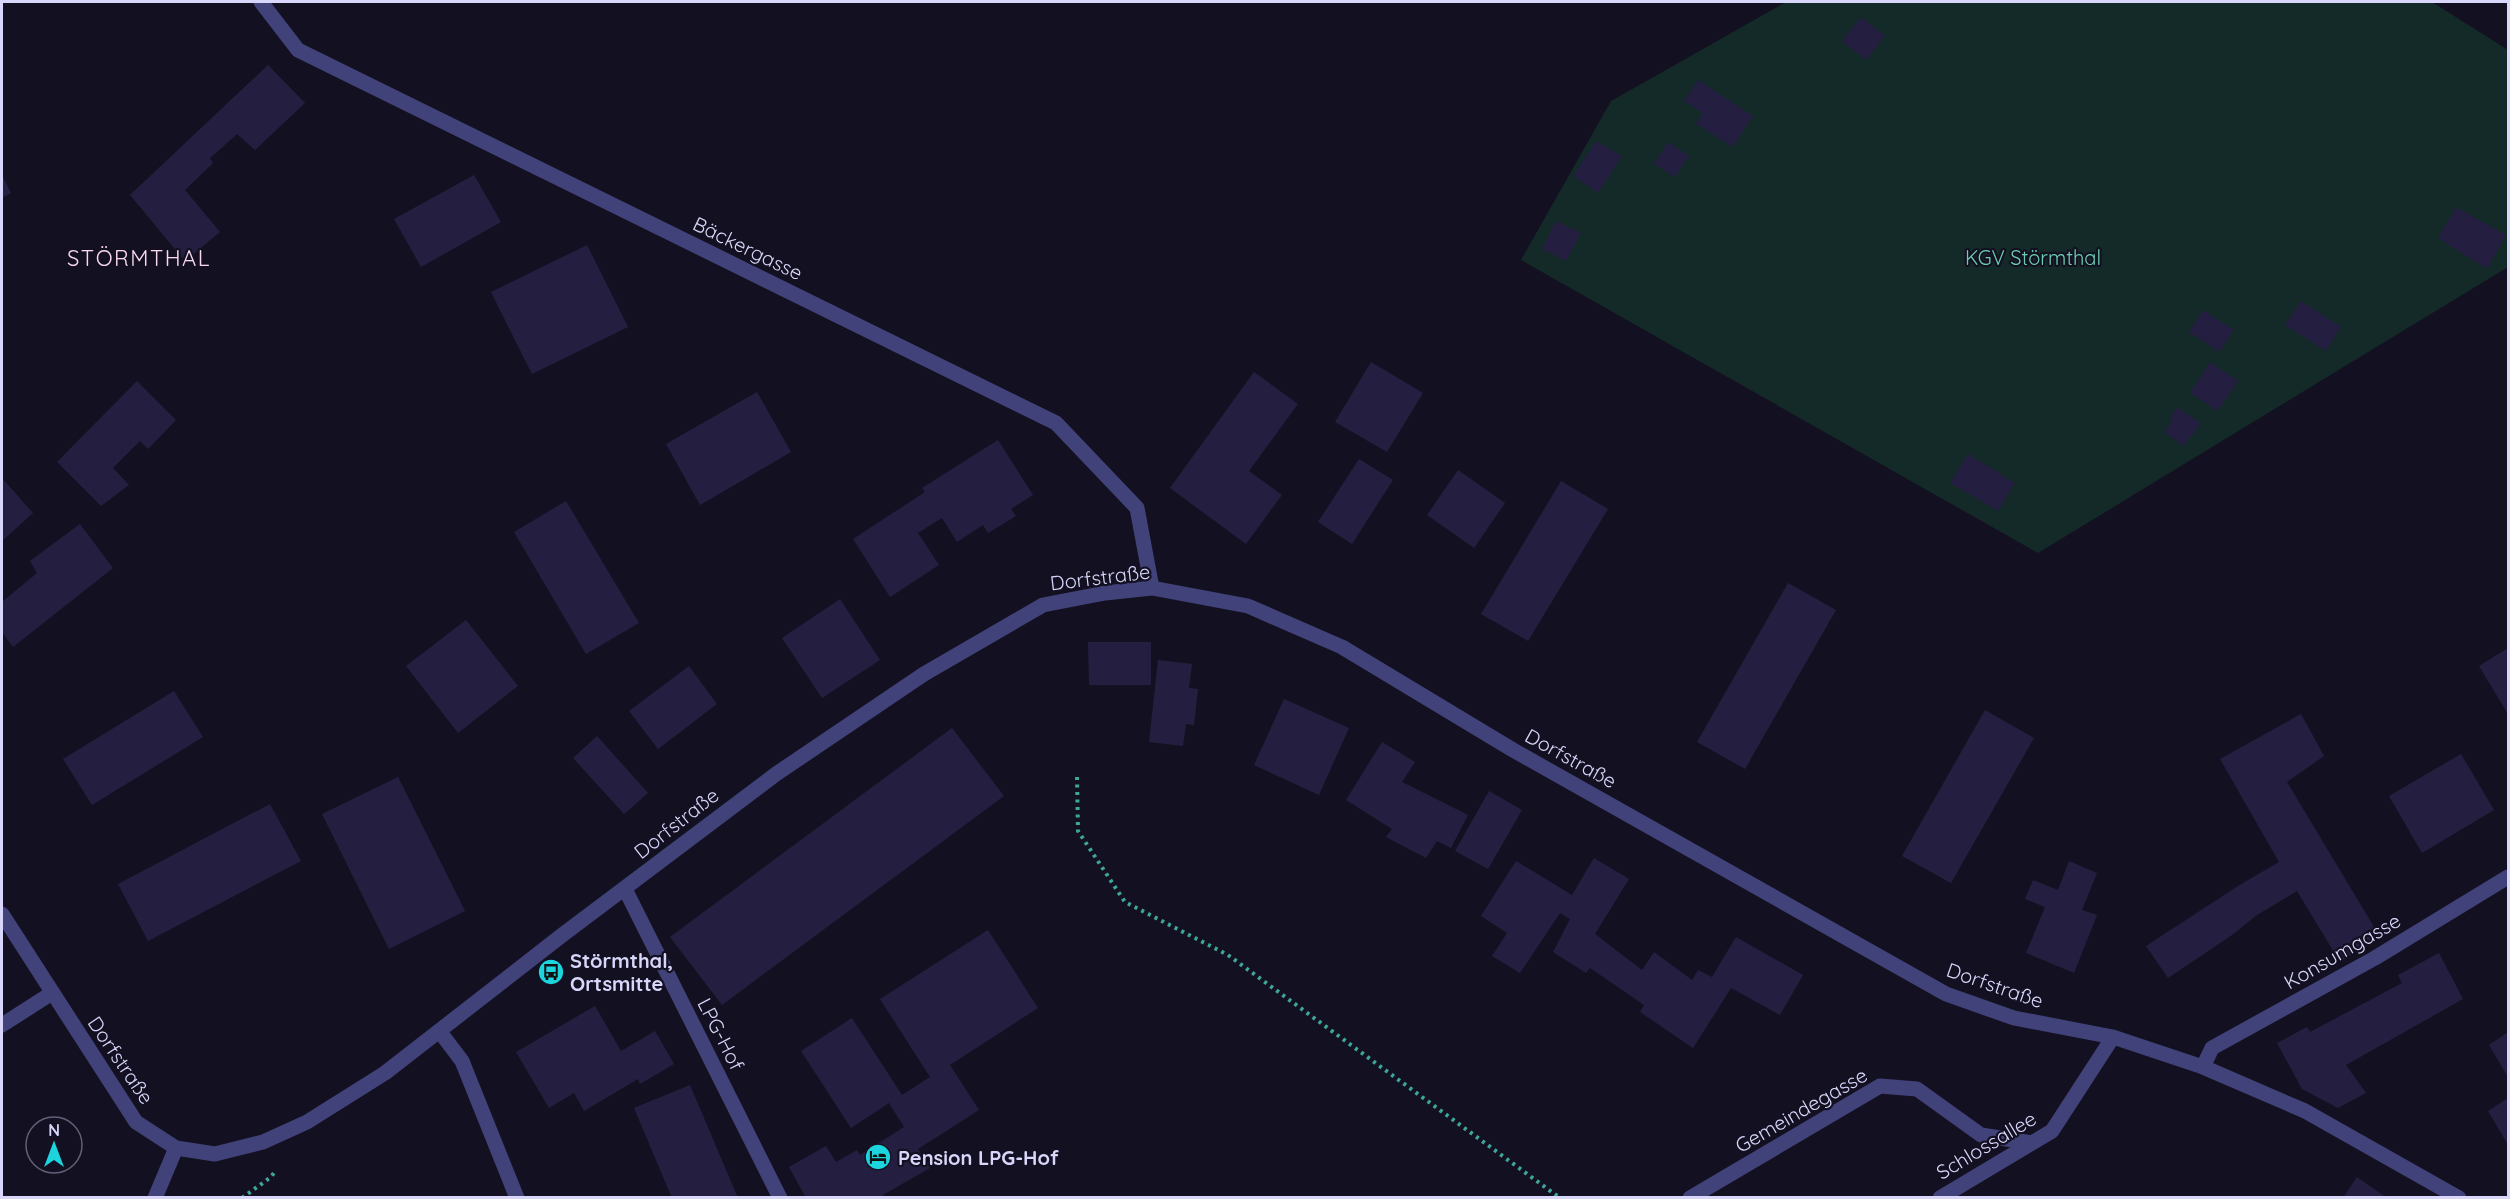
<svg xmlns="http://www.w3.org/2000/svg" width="2510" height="1199" font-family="Quicksand,sans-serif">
<rect width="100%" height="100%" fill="#131121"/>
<path fill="#142a28" d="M1786 2H2432L2508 50V267L2038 553 1521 260 1611 101Z"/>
<path fill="#241f40" d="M1861 17 1885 36 1866 60 1842 41Z
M268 65 305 103 255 150 237 134 210 158 213 163 185 190 220 232 185 261 130 195Z
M1698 80 1753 116 1733 147 1696 124 1703 113 1684 101Z
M1596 141 1622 156 1598 193 1573 176Z
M1668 142 1689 156 1675 177 1654 164Z
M2 175 11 193 2 198Z
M474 175 501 222 421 267 394 219Z
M2456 207 2506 235 2487 269 2438 238Z
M1556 221 1581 233 1566 261 1542 249Z
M587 245 628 327 532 374 491 292Z
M2301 301 2341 327 2326 351 2285 325Z
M2203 310 2234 330 2219 352 2189 332Z
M1371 362 1423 393 1387 452 1335 422Z
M2210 362 2238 381 2218 411 2190 393Z
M1254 372 1298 404 1249 471 1282 495 1246 544 1170 488Z
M137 381 176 420 148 449 140 441 113 468 129 485 101 506 57 462Z
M757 392 791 452 700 505 666 444Z
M2177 407 2201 423 2184 446 2164 432 2173 420 2169 418Z
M998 440 1033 495 1011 509 1016 516 988 533 983 525 957 542 942 518 918 533 939 565 890 597 853 539 925 492 922 488Z
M1968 454 2015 483 1998 511 1950 483Z
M1359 459 1393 480 1352 544 1318 522Z
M1458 470 1505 503 1474 548 1427 515Z
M2 478 33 513 2 541Z
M1561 481 1608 509 1528 641 1481 614Z
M566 501 639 623 586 654 514 532Z
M80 524 113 568 13 647 2 632V602L37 573 30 561Z
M1788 583 1836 610 1745 769 1697 742Z
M840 599 880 660 822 698 782 638Z
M466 620 518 686 458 733 406 666Z
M1088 642H1151V685H1089Z
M2508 648V714L2479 666Z
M1158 660 1192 664 1189 688 1198 689 1194 725 1186 724 1183 746 1149 742Z
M689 666 717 704 658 749 629 711Z
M174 691 203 737 92 805 63 759Z
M1284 699 1349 728 1319 795 1254 765Z
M1985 710 2034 738 1951 883 1902 856Z
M2301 714 2324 756 2287 782 2380 937 2340 962 2297 891 2257 915 2232 935 2168 978 2146 946 2238 886 2279 862 2220 759Z
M952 728 1004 796 722 1005 670 937Z
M597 736 648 793 624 814 573 758Z
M1382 742 1415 762 1402 782 1468 815 1451 848 1437 841 1426 858 1386 837 1392 829 1346 800Z
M2461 754 2494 810 2422 853 2389 796Z
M398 777 465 911 389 949 322 814Z
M1489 791 1522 810 1488 869 1455 851Z
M270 804 301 861 148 941 118 884Z
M1594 858 1629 879 1595 934 1642 970 1654 952 1692 980 1698 970 1712 977 1736 937 1803 975 1780 1015 1731 988 1693 1048 1640 1012 1644 1005 1590 968 1586 973 1553 952 1570 919 1560 913 1520 973 1492 956 1507 933 1481 916 1516 861 1572 895Z
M2069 861 2097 873 2082 910 2097 915 2074 973 2026 953 2045 907 2025 899 2033 880 2058 890Z
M988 930 1038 1008 950 1065 979 1110 918 1149 930 1168 883 1195 884 1198H806L789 1167 826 1146 836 1162 857 1150 860 1155 904 1127 889 1103 851 1128 801 1051 852 1018 902 1095 930 1077 880 999Z
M2439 953 2463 999 2346 1065 2366 1093 2338 1108 2302 1089 2277 1043 2307 1027 2310 1032 2402 983 2398 975Z
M595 1006 621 1051 655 1031 674 1064 640 1084 638 1079 584 1111 574 1093 549 1108 516 1052Z
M2508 1032V1077L2489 1045Z
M690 1085 738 1198H672L634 1108Z
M2508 1098V1145L2488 1111Z
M2357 1177 2387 1198H2343Z"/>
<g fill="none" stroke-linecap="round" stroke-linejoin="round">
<path stroke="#3ea69b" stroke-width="4" stroke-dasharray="3 4.5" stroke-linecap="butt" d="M1077 777 1078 831 1125 902 1228 955 1560 1198
M242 1198 271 1177 276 1170"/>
<path stroke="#42427a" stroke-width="15" d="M2 1025 52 993
M440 1032 462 1061 517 1198"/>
<path stroke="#42427a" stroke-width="15" d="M261 2 298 50 1056 423 1137 508 1152 588
M625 889 780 1198
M2 914 136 1122 176 1148 215 1154 263 1142 307 1122 385 1073 561 936 776 774 924 674 1043 605 1105 593 1152 588 1248 606 1342 647 1513 750 1946 994 2014 1018 2113 1037 2203 1067 2305 1111 2459 1198
M2203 1067 2212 1048 2375 958 2508 877
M155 1198 176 1148
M1690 1198 1880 1086 1917 1089 1981 1135 2032 1143
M1940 1198 2052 1131 2113 1037"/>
</g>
<defs>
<g id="bus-disc" transform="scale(1.35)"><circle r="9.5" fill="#1dd3de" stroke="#131121"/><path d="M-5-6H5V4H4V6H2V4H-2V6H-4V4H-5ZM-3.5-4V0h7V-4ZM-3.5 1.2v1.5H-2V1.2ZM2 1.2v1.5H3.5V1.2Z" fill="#111"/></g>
<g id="hotel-disc" transform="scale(1.35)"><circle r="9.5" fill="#1dd3de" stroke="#131121"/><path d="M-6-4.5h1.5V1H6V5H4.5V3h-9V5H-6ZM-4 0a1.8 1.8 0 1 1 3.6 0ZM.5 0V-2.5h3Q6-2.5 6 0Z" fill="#111"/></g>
</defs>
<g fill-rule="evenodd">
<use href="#bus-disc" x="551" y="972"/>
<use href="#hotel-disc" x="878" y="1157"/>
</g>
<g text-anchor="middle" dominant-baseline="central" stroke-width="4.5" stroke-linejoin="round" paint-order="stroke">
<g font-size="20" fill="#d8d6fa" stroke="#131121">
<text transform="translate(748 248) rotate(26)">Bäckergasse</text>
<text transform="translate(1100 577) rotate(-7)">Dorfstraße</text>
<text transform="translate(1571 758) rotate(29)">Dorfstraße</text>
<text transform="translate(676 823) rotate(-38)">Dorfstraße</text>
<text transform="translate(2342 951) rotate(-30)">Konsumgasse</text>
<text transform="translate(1995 985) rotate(19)">Dorfstraße</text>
<text transform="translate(721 1034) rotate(63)">LPG-Hof</text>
<text transform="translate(121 1060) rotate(56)">Dorfstraße</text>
<text transform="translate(1801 1110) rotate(-30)">Gemeindegasse</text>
<text transform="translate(1986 1145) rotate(-31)">Schlossallee</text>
</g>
<g font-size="20" fill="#6bd0b3" stroke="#131121">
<text x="2033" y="257">KGV Störmthal</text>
</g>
<g font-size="20" font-weight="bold" fill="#d8d6fa" stroke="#131121" text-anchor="start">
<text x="570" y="960">Störmthal,<tspan x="570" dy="23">Ortsmitte</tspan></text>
<text x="898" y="1157">Pension LPG-Hof</text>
</g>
<g font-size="22" letter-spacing="1.5" fill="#fad8ef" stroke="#131121">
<text x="139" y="258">STÖRMTHAL</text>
</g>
</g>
<rect width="2510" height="1199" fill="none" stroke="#d8d6fa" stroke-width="6"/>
<g transform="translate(54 1145)"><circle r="28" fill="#131121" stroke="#626078" stroke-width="1.5"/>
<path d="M0-4.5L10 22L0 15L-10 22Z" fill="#1dd3de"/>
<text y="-9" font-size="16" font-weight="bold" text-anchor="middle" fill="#d8d6fa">N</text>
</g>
</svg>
